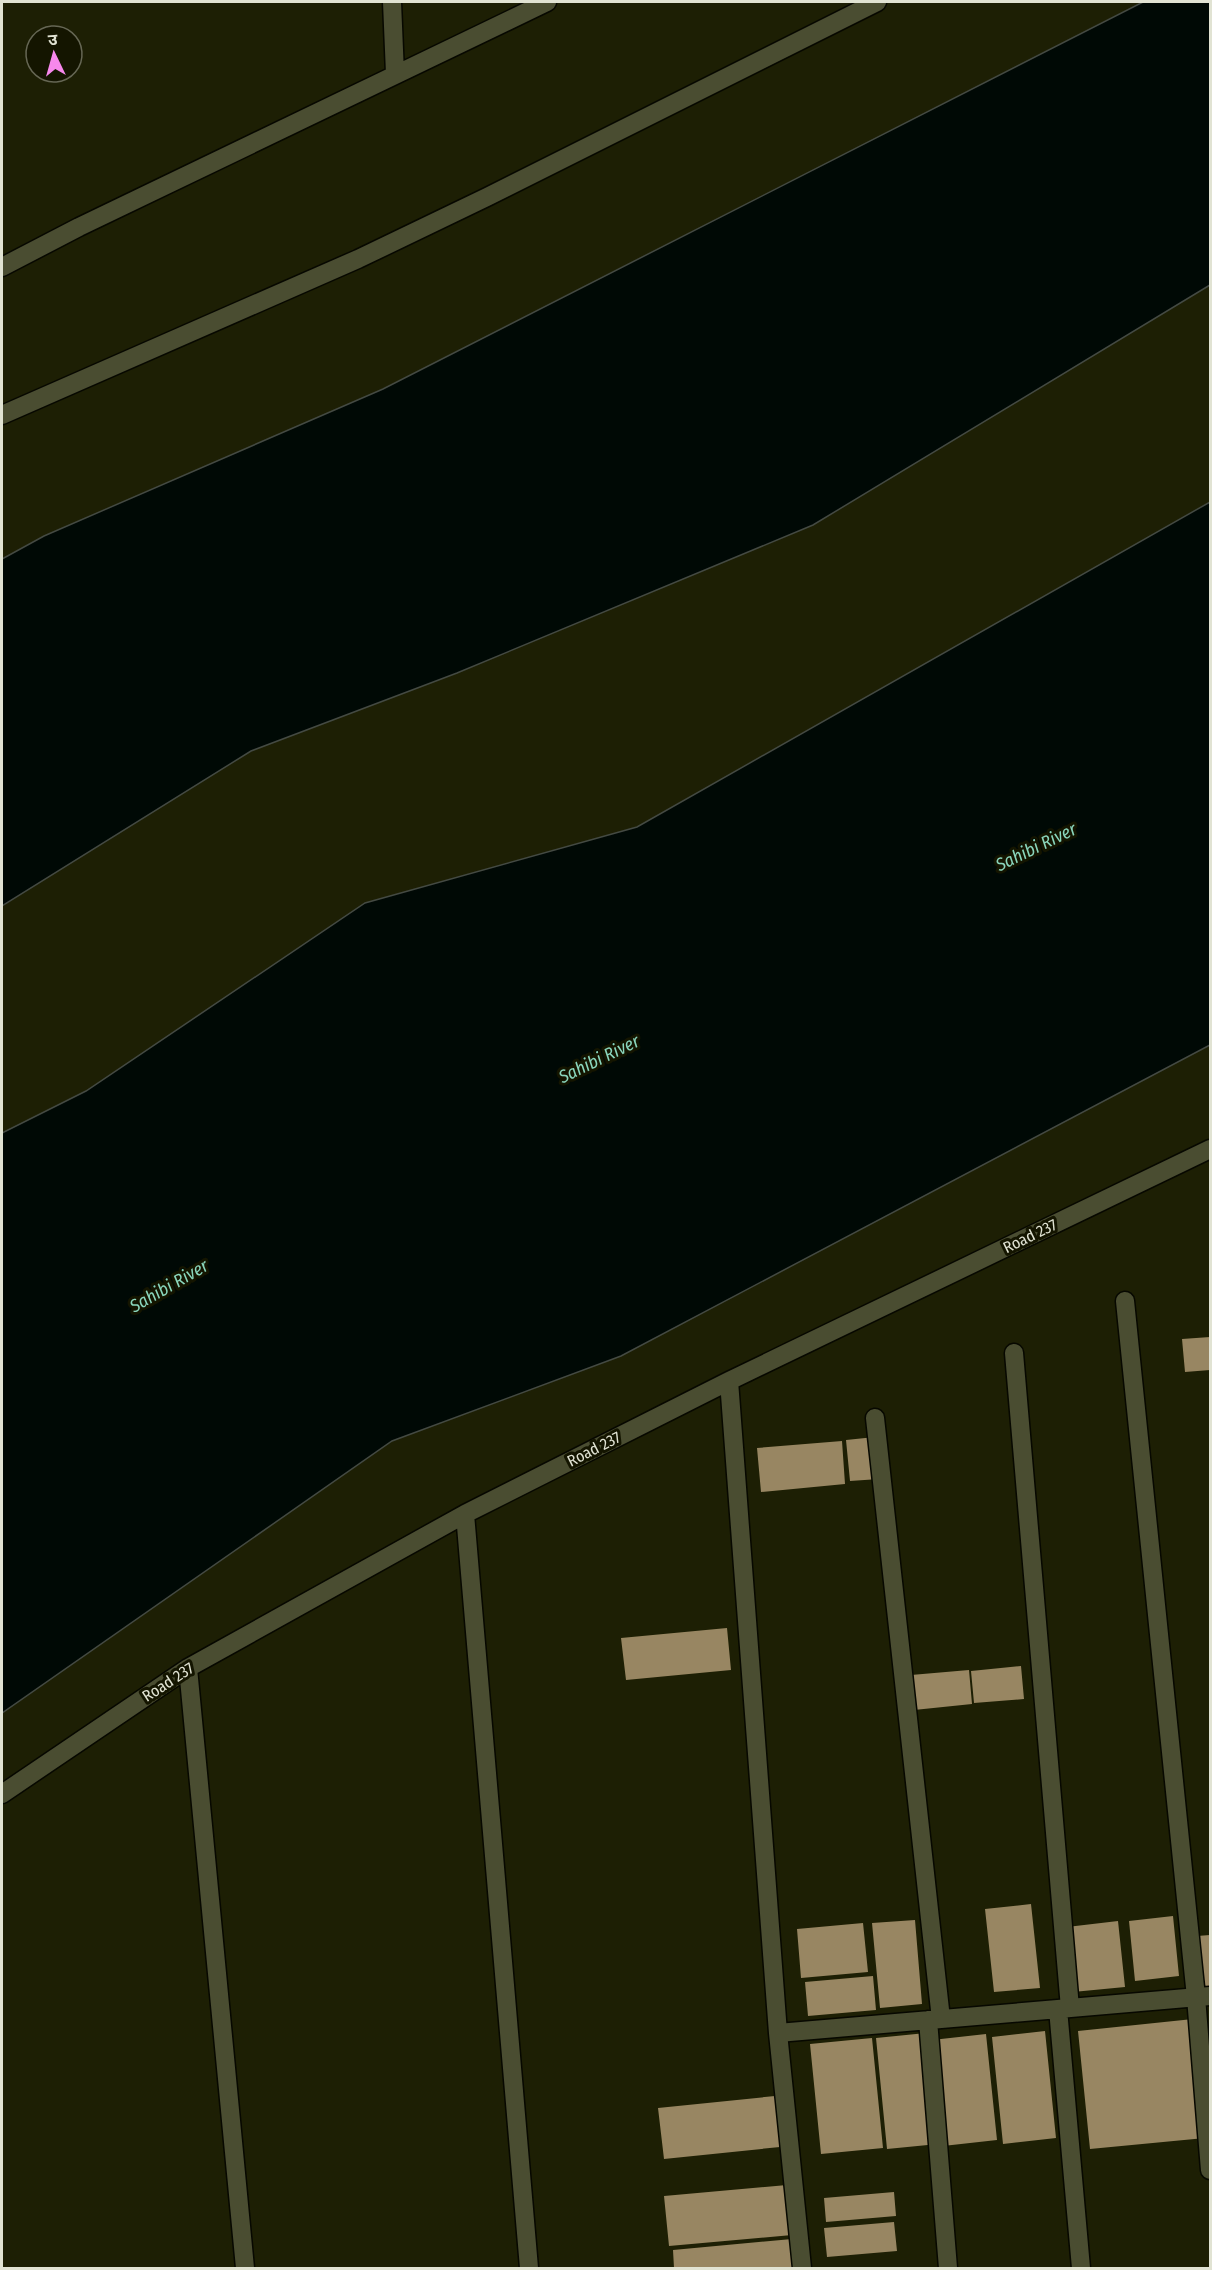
<svg xmlns="http://www.w3.org/2000/svg" width="1212" height="2270" font-family="'Fira Sans Condensed','Noto Sans Devanagari',sans-serif">
<rect width="100%" height="100%" fill="#1d1f04"/>
<path fill="#000905" stroke="#444a43" stroke-width="1.5" d="M1143 2H1210V285L813 525 457 673 251 751 2 906V559L44 536 383 389Z
M1210 502V1045L621 1356 392 1441 2 1713V1133L86 1091 365 903 637 827Z"/>
<path fill="#988662" d="M1210 1337V1370L1185 1372 1182 1339Z
M875 1437 879 1479 850 1481 846 1440Z
M842 1441 845 1484 761 1492 757 1448Z
M727 1628 731 1670 626 1680 621 1638Z
M1021 1666 1024 1699 974 1703 971 1671Z
M969 1670 972 1704 914 1710 911 1675Z
M1031 1904 1040 1988 994 1992 985 1909Z
M1173 1916 1179 1976 1135 1981 1129 1921Z
M915 1920 922 2004 880 2008 872 1923Z
M1118 1921 1125 1987 1073 1992 1067 1927Z
M863 1923 868 1972 801 1978 797 1929Z
M1210 1935V1989L1202 1990 1197 1936Z
M873 1976 876 2010 808 2016 805 1982Z
M1193 2019 1205 2138 1090 2149 1078 2031Z
M1045 2031 1056 2138 1003 2144 992 2037Z
M926 2033 938 2144 887 2149 876 2038Z
M986 2034 997 2140 943 2146 932 2040Z
M872 2038 883 2148 821 2154 810 2044Z
M775 2096 780 2147 664 2159 658 2108Z
M787 2185 792 2235 669 2246 664 2196Z
M894 2192 896 2216 826 2222 824 2198Z
M894 2222 897 2251 827 2257 824 2228Z
M792 2239 794 2268H674L673 2250Z"/>
<g fill="none" stroke-linecap="round" stroke-linejoin="round">
<g stroke="#070800" stroke-width="21">
<path id="minor" d="M392 2 395 74
M2 267 79 227 547 2
M2 415 358 259 487 197 877 2
M1125 1301 1196 1997 1210 2170
M1014 1353 1070 2008
M729 1381 778 2033 1210 1996
M875 1418 941 2019
M465 1514 529 2268
M188 1668 245 2268
M2 1794 188 1668 465 1514 729 1381 1210 1149
M1058 2009 1081 2268
M928 2020 948 2268
M778 2033 802 2268"/>
</g>
<use href="#minor" stroke="#4a4d31" stroke-width="18"/>
</g>
<g text-anchor="middle" dominant-baseline="central" stroke-width="6" stroke-linejoin="round" paint-order="stroke">
<g font-size="16" fill="#e1e3d3" stroke="#141500">
<text transform="translate(1030 1236) rotate(-26)">Road 237</text>
<text transform="translate(594 1449) rotate(-27)">Road 237</text>
<text transform="translate(168 1682) rotate(-33)">Road 237</text>
</g>
<g font-size="18" font-style="italic" fill="#8ad6bc" stroke="#141500">
<text transform="translate(1036 847) rotate(-26)">Sahibi River</text>
<text transform="translate(599 1059) rotate(-26)">Sahibi River</text>
<text transform="translate(169 1286) rotate(-30)">Sahibi River</text>
</g>
</g>
<rect width="1212" height="2270" fill="none" stroke="#e1e3d3" stroke-width="6"/>
<g transform="translate(54 54) rotate(355)"><circle r="28" fill="#141500" stroke="#666754" stroke-width="1.5"/>
<path d="M0-4.5L10 22L0 15L-10 22Z" fill="#f788ec"/>
<text y="-9" font-size="16" font-weight="bold" text-anchor="middle" fill="#e1e3d3">उ</text>
</g>
</svg>
